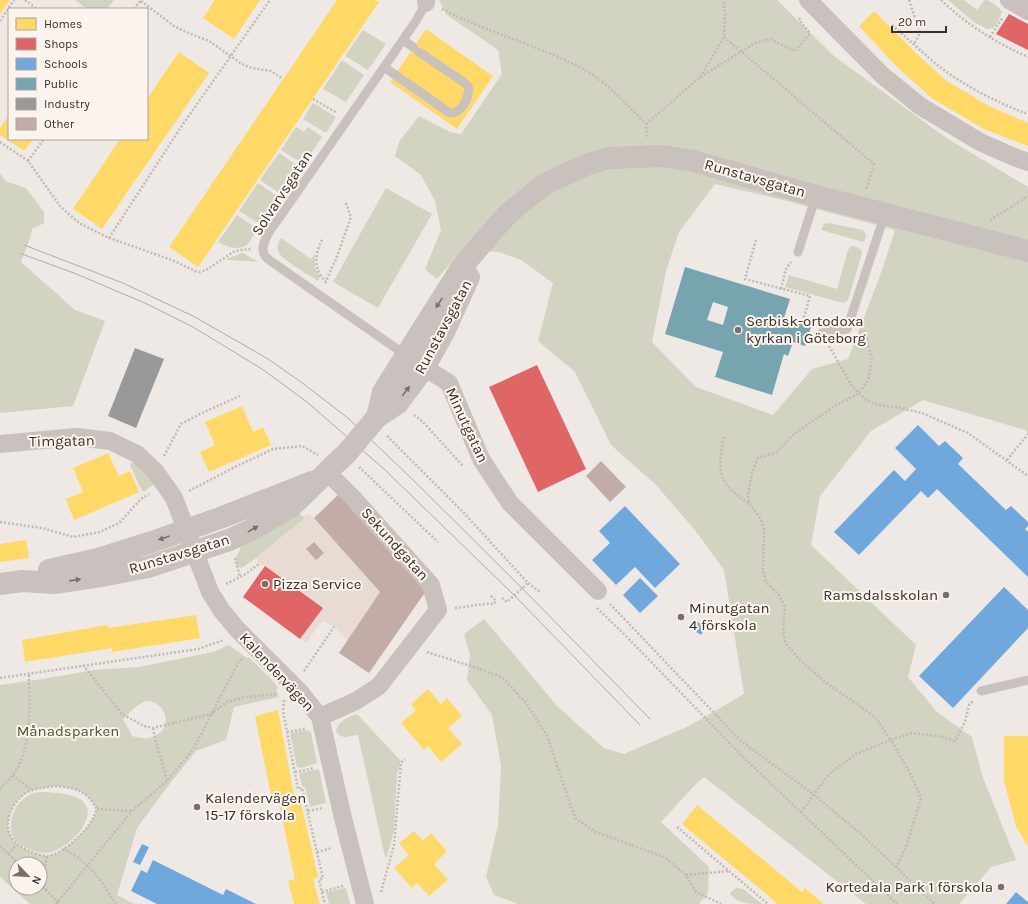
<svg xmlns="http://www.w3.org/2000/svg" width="1028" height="904" font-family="Karla,sans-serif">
<rect width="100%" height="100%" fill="#eee9e5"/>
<path fill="#d2d3c0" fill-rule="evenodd" d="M75 0H114L107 9H87Z
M439 0H777L834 56 945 137 1028 187V433L1025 430 923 400 871 431 820 496 811 545 916 645 908 677 937 712 972 737 982 775 1016 860 991 867 959 904H866L704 777 694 786 661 822 709 867 708 893 699 904H518L494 895 486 877 498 825 501 766 492 715 467 680 470 655 464 634 484 619 557 706 604 748 624 754 689 726 744 694 724 570 695 530 656 485 611 445 575 372 538 341 553 283 521 260 499 252 462 250 437 279 425 269 441 230 435 201 421 175 395 156 399 142 419 116 450 132 461 134 502 74 498 50 447 15ZM715 184 783 200 895 230 881 273 848 359 812 369 773 415 696 387 652 342 666 271 679 232Z
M948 0H964L977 10 985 0C991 1 999 7 1002 12L997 24 993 28 987 29 974 22Z
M363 30 386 44 368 70 345 56Z
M342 60 364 75 346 102 323 89Z
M313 103 336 117 326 133 303 119Z
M296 127 304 132 308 127 322 137 304 164 281 150Z
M279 153 301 168 282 195 260 180Z
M0 173 5 181 26 188 44 212V223L32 229 30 238 21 262 75 310 105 321 73 406 0 413Z
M258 183 280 198 261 225 239 211Z
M386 188 432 214 378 308 333 282Z
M237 215 258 229 247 245C237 251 227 247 218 242Z
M829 223 863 230 866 235 865 240 863 242 860 241 821 230 824 224Z
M281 238 311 259 315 254V267L320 277 318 281C308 274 285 262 279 253 276 247 278 243 281 238Z
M851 246C856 246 862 248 862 253L849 297 847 301 843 303 785 287 789 275 837 289 848 250Z
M242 253H243L258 262 228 260 227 259Z
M133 462 154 482 153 485 145 491H142L141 489 130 465Z
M298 513 305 518 256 558 242 568 237 566C234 559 238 553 241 547Z
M229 645 247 658 249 657 272 680 278 688 276 690 279 697 234 707 226 740 196 751 168 786 137 828 117 895 134 904H30L0 877V685L43 679 94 670 139 667 213 652ZM146 701C148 701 153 702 155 703 172 712 168 736 148 738 143 739 137 737 132 736L123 719C132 711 134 706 146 701ZM55 786C75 788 86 790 97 809 92 823 85 831 74 841 67 847 57 855 47 856 41 856 32 852 27 850 20 846 14 843 11 836 3 823 12 804 23 795 32 788 44 788 55 786ZM16 864H40V888H16Z
M357 714 401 761 397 775 394 830 387 857H385L358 735 345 737 340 736 336 731C338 721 348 717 357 714Z
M307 730 311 732 317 763 315 764 300 768 297 767 290 733Z
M319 769 326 802 325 803 310 807 305 787 302 786 299 773Z
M45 792C56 793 68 793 78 798 106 813 67 851 47 853 43 854 36 851 32 850 27 848 19 845 16 841 4 825 15 800 33 793 36 792 41 792 45 792Z
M346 888 350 904H329L326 892Z
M736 888 743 889 762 904C751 904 735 904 730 893Z"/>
<path fill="#e7dbd3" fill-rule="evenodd" d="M309 513 380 592 348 640 334 627 322 621 306 643 300 639 322 608 265 566 259 564 256 558 304 519 303 517ZM314 542 324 553 316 559 306 549Z"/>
<path fill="#ffd966" d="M0 0H10L0 14Z
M215 0H260L234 39 203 18Z
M337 0H375L379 2 198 267 169 247Z
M874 11 919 56 947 81 989 106 1028 123V146L984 129 933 99 897 67 859 26Z
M426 29 493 76 457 129 390 82Z
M179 52 209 73 102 229 73 209 120 139H147V99Z
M9 115V139H33L24 151 0 135V128Z
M242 406 253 432 263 427 271 445 209 472 200 452 215 445 205 422Z
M108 453 119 476 130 471 139 492 74 520 66 499 83 492 73 468Z
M26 540 29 558 0 562V544Z
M196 615 200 638 112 652V648L25 662 22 640 107 625 108 628Z
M428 689 441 704 447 698 462 716 448 728 462 744 441 762 428 746 424 750 401 723 416 710 411 704Z
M278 710 294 795 299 794 318 877 313 879 320 904H294L288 881 295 879 278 798 272 800 255 716Z
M1004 736H1028V847L1016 826 1004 781Z
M697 805 802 892 805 888 824 904H778L682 824Z
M414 831 423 841 431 833 447 851 434 864 448 880 429 896 417 883 412 888 394 868 409 855 399 843Z"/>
<path fill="#e06666" d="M1009 14 1028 24V50L996 34Z
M537 365 586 469 538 492 489 387Z
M265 566 323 608 300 639 243 597Z"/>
<path fill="#6fa8dc" d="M918 425 939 446 945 441 963 458 958 464 1006 510 1011 506 1028 522V526L1025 529 1028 532V577L937 489 928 498 921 491 859 555 834 532 894 470 905 481 916 469 895 448Z
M625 506 680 564 655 588 635 567 616 585 592 560 610 543 599 531Z
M640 578 658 596 640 613 623 595Z
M1004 587 1028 610V628L953 708 919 676Z
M695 620 706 627 701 635 690 628Z
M142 844 149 847 140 865 133 862Z
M153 860 223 895 226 889 256 904H157L131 891 141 870 147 873Z
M1016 892 1028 902V904H1006Z"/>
<path fill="#76a5af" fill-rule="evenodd" d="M685 267 790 299 784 318 811 327 805 346 793 342 788 356 784 354 772 395 715 377 723 352 665 334ZM713 302 728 307 723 325 707 320Z"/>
<path fill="#999" d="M135 348 164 359 136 428 108 416Z"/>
<path fill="#c1aca7" d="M601 461 626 487 610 502 586 476Z
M341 492 426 591 369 673 339 653 380 592 314 518Z
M314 542 324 553 316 560 306 549Z"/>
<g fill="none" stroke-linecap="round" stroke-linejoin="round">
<path stroke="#c1bab6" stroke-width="2.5" stroke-dasharray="2 2" stroke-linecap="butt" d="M25 0 37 9
M909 0 920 33 914 44
M941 0C966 24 996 43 1028 57
M141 1 174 26 186 32 209 41 242 64 252 68 271 71 283 79
M134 9 141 0
M442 9C488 33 539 45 585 70 609 84 627 105 646 124L647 137
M0 21 14 0
M892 25C907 38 921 51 936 64 961 84 997 103 1028 114
M724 37 874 164 866 190
M990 37 1003 17
M700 77 724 37 725 14 723 0
M313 99 337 113
M646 124 699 78 755 43 770 39 795 51 810 33 799 20 800 18
M0 142 28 161 60 206 79 223 109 238 172 260 195 271 200 272 206 270 235 251 251 249
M28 161 44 139
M990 220 1028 196
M109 238 181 127 270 0
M322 240C315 252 313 272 326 281
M756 240 745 279 810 296 804 317 813 320 815 323
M325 283 336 259 351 217 345 201
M781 289 786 269 791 262
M829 346 852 386 866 400 879 405 896 407 922 413 968 433 1028 476
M414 415 422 421 463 466
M387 436 463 512 528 583 540 592
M724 437C717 471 718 485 749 503
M164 456 181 424 204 412 240 396
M1007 460 1028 434
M359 467 438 542
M189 491 235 467 273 449 302 446 318 455
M0 522 42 528 73 537 100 532 119 523 141 499 149 494
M235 558 240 577
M226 584 244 575 259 564
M502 598 507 602 528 583
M610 604 741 741 813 794 862 835 935 904
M455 608C469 607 481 603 494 604L496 601 490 595
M597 608 626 636 743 757 897 904
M427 652 477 668 503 678 527 704 547 736 570 804 576 819 596 832 664 857 686 875 696 892 721 904
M83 665 122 714 144 726 153 728 211 714 227 702 246 697 277 694
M304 671 334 627
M0 678 198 649 224 640
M284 700 283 711 298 789 302 788 323 878 319 880 325 904
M153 728 155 738 167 780
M287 732 305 729
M295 772 314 768
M13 775 32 790
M55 786C76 788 86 790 97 809 91 824 86 830 74 841 67 847 57 855 47 856 41 856 32 852 27 850 20 846 15 843 11 836 3 823 12 804 23 795 32 788 44 788 55 786Z
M0 789C4 785 9 780 13 775 33 747 29 707 29 675
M97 809 131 811
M308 811 323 808
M801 812 829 774 856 754 891 740 875 717 825 682 799 659 786 644 783 631 785 607 779 595 766 582 763 570 764 529 760 518 749 503 748 495 752 473 758 458 777 452 794 434 835 406 859 393 868 380 872 360 865 332 859 331
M677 827 768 904
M0 846 19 864
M63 849C88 861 101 879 114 902L118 904
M317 852 332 848
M8 854 17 845
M896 868 907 844 921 798 911 775 891 740 911 733 939 736 955 741 965 722 969 705 973 701
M686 875 729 871
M40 884 60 904
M46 890 44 875 47 856
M322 892 343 886
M381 892 394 845 401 763 405 759
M56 904 132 811 167 781 194 748 239 661 242 659"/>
<path stroke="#c8c1bd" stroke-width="9" d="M403 40 413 47
M384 67 450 113C463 113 468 98 469 88L465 83 419 52
M798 252 816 196
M822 333 847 329 885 214
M407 356 272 262C270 260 266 258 265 256 257 244 275 224 282 214L416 21 426 3
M981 691 1028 680"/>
<path stroke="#c8c1bd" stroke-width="18" d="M426 0V3
M808 0 882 75 920 106 980 142 1014 157 1028 162
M1009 0 1028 11
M414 361 449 383 481 459 510 503 598 591
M0 444 76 437 110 441 137 454 155 471 174 498 210 592 222 611 237 629 300 692 320 717 343 818 365 904
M320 717 356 701 379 686 438 610 431 585 353 498 327 472"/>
<path stroke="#c8c1bd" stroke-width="22" d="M377 417 383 392 462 267 496 227 510 212 545 184 588 164 610 158 662 156 693 161 816 196 1028 251
M377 417 398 403 424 368 444 332 469 277
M49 570 98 559 155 541 220 518 312 482
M0 584 22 581 54 583 101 576 148 567 229 540 251 530 292 506 335 464"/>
<path stroke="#b0aaa7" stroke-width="1" d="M24 245 123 283 195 317 268 359 301 382 348 418 408 475 522 588 650 719
M22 254 74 273 147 304 193 327 262 369 307 402 384 469 514 595 640 725"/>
<path stroke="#c8c1bd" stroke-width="22" d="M335 464 346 454 377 417"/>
</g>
<defs><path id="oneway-solid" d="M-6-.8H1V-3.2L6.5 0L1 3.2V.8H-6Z"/></defs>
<g fill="#79706d">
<use href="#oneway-solid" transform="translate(439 303) rotate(123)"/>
<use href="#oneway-solid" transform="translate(406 391) rotate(-53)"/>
<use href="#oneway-solid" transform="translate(253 529) rotate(-29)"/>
<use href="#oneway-solid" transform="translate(164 538) rotate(161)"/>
<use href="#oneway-solid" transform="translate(75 580) rotate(-8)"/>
</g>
<g fill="#786f6c" stroke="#faf3ee" stroke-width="1.5">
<circle cx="738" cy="330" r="4"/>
<circle cx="265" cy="584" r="4"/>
<circle cx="946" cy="595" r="4"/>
<circle cx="681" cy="617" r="4"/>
<circle cx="197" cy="807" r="4"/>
<circle cx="1001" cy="887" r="4"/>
</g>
<g text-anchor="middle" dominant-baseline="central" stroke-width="4" stroke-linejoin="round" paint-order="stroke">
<g font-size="15" fill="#392e2b" stroke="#faf3ee">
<text transform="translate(755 178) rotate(16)">Runstavsgatan</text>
<text transform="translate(282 193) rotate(-57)">Solvarvsgatan</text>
<text transform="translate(443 327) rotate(-62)">Runstavsgatan</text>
<text transform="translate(467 425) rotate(65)">Minutgatan</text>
<text transform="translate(62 441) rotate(-1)">Timgatan</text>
<text transform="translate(395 544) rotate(48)">Sekundgatan</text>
<text transform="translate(179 554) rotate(-17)">Runstavsgatan</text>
<text transform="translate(277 672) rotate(47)">Kalendervägen</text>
</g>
<g font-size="15" fill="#392e2b" stroke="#faf3ee" text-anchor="start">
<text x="746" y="321">Serbisk-ortodoxa<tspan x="746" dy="17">kyrkan i Göteborg</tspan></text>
<text x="273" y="584">Pizza Service</text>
<text x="938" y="595" text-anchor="end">Ramsdalsskolan</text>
<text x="689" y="608">Minutgatan<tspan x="689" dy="17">4 förskola</tspan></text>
<text x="205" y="798">Kalendervägen<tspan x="205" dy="17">15-17 förskola</tspan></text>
<text x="993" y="887" text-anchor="end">Kortedala Park 1 förskola</text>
</g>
<g font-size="15" fill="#4d5630" stroke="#faf3ee">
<text x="68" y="731">Månadsparken</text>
</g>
</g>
<rect x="8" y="8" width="140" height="132" fill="#faf3ee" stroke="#ada4a0"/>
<rect x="16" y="18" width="20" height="12" fill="#ffd966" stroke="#ada4a0"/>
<text x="44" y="28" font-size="12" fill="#392e2b">Homes</text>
<rect x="16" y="38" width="20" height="12" fill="#e06666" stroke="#ada4a0"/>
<text x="44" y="48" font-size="12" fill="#392e2b">Shops</text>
<rect x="16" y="58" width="20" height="12" fill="#6fa8dc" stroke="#ada4a0"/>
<text x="44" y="68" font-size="12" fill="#392e2b">Schools</text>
<rect x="16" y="78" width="20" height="12" fill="#76a5af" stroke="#ada4a0"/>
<text x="44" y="88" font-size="12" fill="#392e2b">Public</text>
<rect x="16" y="98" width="20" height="12" fill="#999999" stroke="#ada4a0"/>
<text x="44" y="108" font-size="12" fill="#392e2b">Industry</text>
<rect x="16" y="118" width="20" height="12" fill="#c1aca7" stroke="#ada4a0"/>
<text x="44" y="128" font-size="12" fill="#392e2b">Other</text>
<g transform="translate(28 876) rotate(115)"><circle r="19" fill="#faf3ee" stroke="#ada4a0"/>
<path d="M0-3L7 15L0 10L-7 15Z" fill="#786f6c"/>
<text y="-6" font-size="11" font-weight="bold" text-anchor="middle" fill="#392e2b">N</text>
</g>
<path d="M892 26v6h54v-6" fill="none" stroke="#392e2b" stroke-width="2"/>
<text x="898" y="26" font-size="12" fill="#392e2b" stroke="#faf3ee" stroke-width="3" paint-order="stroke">20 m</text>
</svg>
